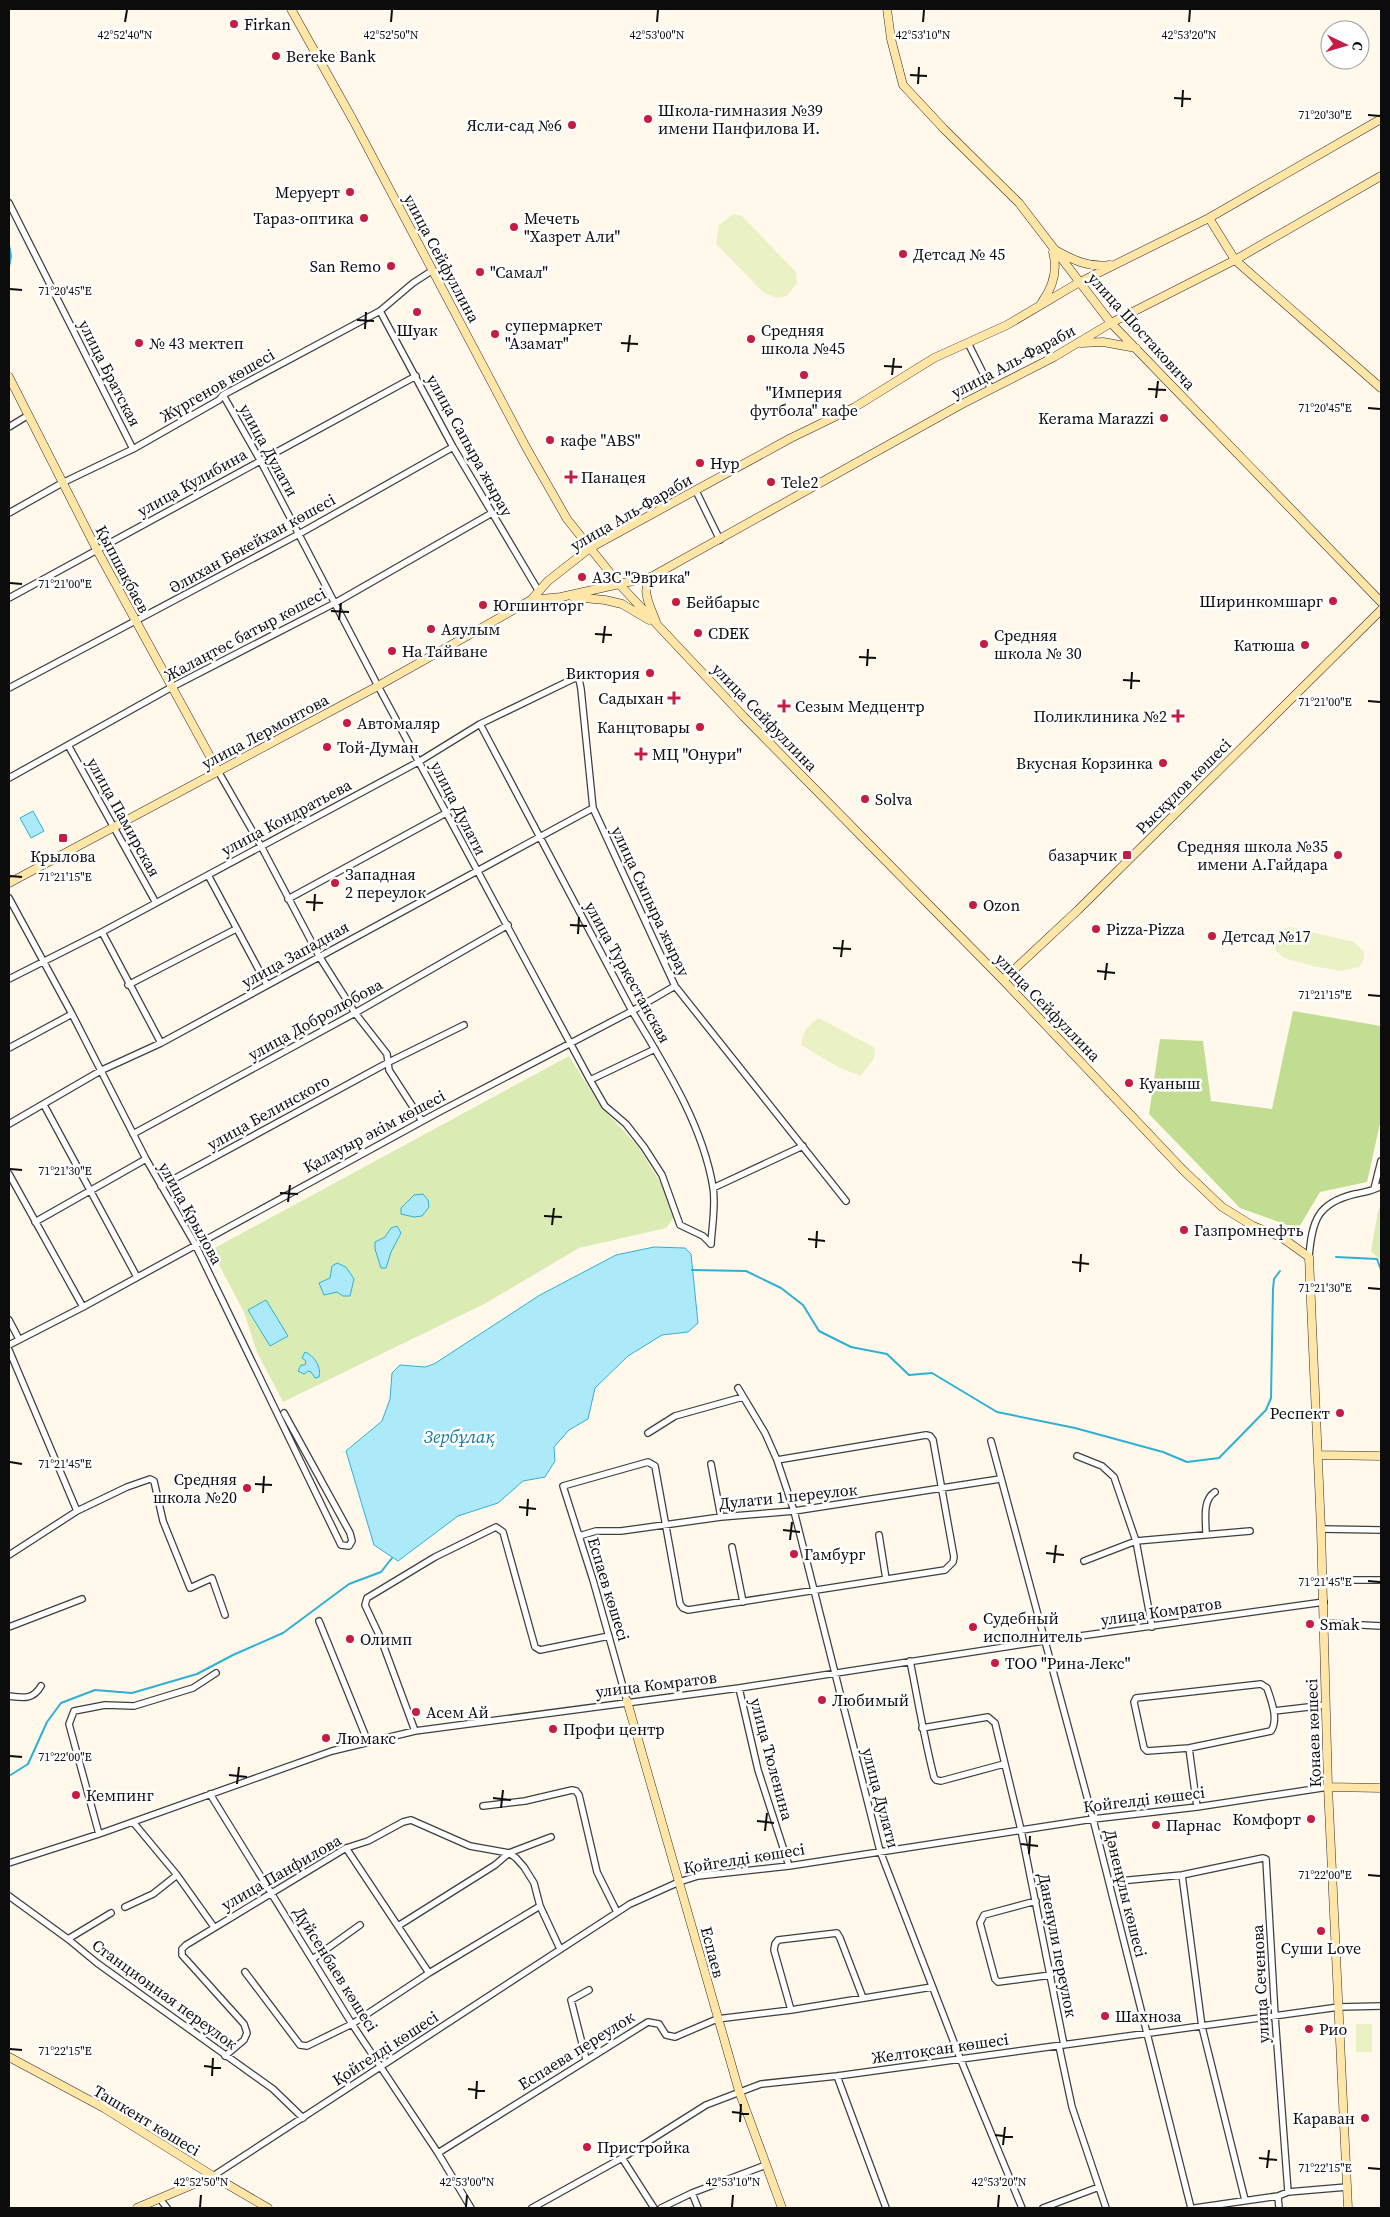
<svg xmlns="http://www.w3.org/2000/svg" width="1390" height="2217" font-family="'Source Serif 4',serif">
<rect width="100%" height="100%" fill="#fff8eb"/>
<path fill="#daebb3" d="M569 1056 601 1107 637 1145 662 1185 675 1216 666 1228 579 1248 486 1303 283 1402 257 1352 244 1312 211 1250Z
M1381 1206V1261L1371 1251 1378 1211Z"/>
<path fill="#c0dd91" d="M1293 1011 1381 1026V1119L1367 1182 1320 1192 1298 1229 1240 1208 1149 1114 1160 1039 1203 1041 1211 1101 1272 1109Z"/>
<path fill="#eaf2c5" d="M733 214 742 216 796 272 797 283 787 296 777 298 763 292 716 244 719 225Z
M1290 927 1354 942 1364 952V959L1359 967 1341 971 1313 966 1284 958 1276 951 1275 940 1281 929Z
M819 1018 875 1048 874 1058 861 1076 840 1068 801 1045C802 1032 808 1025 819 1018Z
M1356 2024H1372V2052H1356Z"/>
<path fill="#aceafa" stroke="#2fb0d5" d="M33 811 44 831 31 838 20 818Z
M423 1194 428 1200 429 1207 422 1216 414 1217 401 1214V1208L414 1195Z
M397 1226 401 1233 391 1252 386 1268H381L375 1249V1242L385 1237 391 1228Z
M654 1247 685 1248 691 1254 698 1323 688 1332 662 1335 628 1356 595 1388 588 1419 569 1430 554 1447 555 1461 545 1477 523 1481 498 1503 458 1516 398 1561 374 1545 346 1451 382 1421 390 1399 392 1373 400 1365 425 1367 434 1364 540 1295 616 1255Z
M337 1263 346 1267 354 1279 350 1296H343L337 1292 324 1295 319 1283 330 1278 332 1266Z
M266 1300 288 1336 270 1346 248 1310Z
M305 1352C314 1355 322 1368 319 1377L315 1378 311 1372 308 1371 304 1374 298 1371 301 1365H305L306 1361 302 1358Z"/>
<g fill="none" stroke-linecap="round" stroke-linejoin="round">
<path stroke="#2fb0d5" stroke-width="2" d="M9 219V218
M9 245 11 256 9 267
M1336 1257 1377 1259 1381 1270
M692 1270 746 1271 781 1288 803 1305 819 1331 851 1347 887 1354 909 1375 932 1373 997 1412 1075 1428 1163 1452 1187 1462 1219 1458 1266 1410 1271 1398 1273 1289 1274 1279 1280 1271
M9 1776 28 1764 47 1722 61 1703 95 1690 132 1693 197 1674 233 1655 283 1633 349 1584 381 1572 392 1558"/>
<g stroke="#3f3f3f" stroke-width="8">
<path id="street" d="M9 203 133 449
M380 311 453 447 538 590
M968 343 991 389
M223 395 260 460 378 686 590 1080 605 1106 626 1124 644 1147 662 1175 680 1225 703 1236 711 1244
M9 427 27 416
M696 491 720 540
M9 513 62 483 133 449 219 400 223 395 380 311 413 283 433 270
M9 598 416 376
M9 688 299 534 453 447
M480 724 632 1011C665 1066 702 1123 713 1187 716 1205 712 1226 711 1244
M68 745 156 903
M218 771 261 846 319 956 355 1013 387 1054 389 1070 422 1121
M9 778 172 687 335 603 492 513
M208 875 267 985
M9 898 72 1014 146 1159 195 1244 341 1545 349 1546 352 1541 350 1533 284 1413
M288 899 446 813
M102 932 161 1043
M9 979 102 932 420 761 480 724 575 678 579 679 581 689 593 808 675 986 846 1201
M128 985 236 929
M9 1048 72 1014
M590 1080 655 1049
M44 1105 137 1277
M9 1124 102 1070 161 1043 593 808
M133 1134 355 1013 508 925
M9 1174 83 1307
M161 1186 389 1062 464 1025
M713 1188 803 1146
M1374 1189 1381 1161
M35 1222 146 1159
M1309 1257C1312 1221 1317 1203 1355 1194 1364 1192 1374 1191 1381 1186
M9 1320 19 1339
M9 1345 83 1307 437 1113 632 1011 675 986
M9 1350 77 1511
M738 1388 765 1433 777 1460 794 1511 880 1851 960 2058 1022 2208
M648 1433 675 1416 743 1397
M991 1441 1093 1819 1191 2208
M1077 1456 1102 1466 1114 1477 1136 1541 1152 1627
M711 1464 721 1517
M1321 1529 1381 1530
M1206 1534C1206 1520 1202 1500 1215 1492
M879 1535 886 1579
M579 1536 596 1531H621L721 1517 794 1511 1000 1479
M732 1547 743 1602
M9 1555 77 1511 127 1487 150 1479 154 1481 163 1521 190 1588 212 1578 225 1615
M1084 1561 1136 1541 1250 1531
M1323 1580H1381
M319 1621 368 1742
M1323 1623 1381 1626
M9 1627 82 1599
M910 1661C918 1700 924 1738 934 1777L936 1780 941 1781 1004 1764
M1261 1684 1267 1688C1271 1700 1279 1719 1271 1731L1189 1748 1147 1751 1144 1748 1134 1702 1136 1698Z
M739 1688 758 1770 789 1866
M9 1696C23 1698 33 1700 41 1686
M627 1701 593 1580 563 1486 648 1462 655 1466 680 1604 683 1608 688 1610 945 1570 953 1562 954 1557 933 1440 930 1436 926 1435 777 1460
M1274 1711 1326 1705
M922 1728 988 1717 995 1723 1021 1830 1064 2045
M415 1731 381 1639 365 1605 367 1598 435 1557 496 1527 503 1532 535 1647 540 1650 609 1636
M1189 1748 1197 1807
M210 1794 352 2024 438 2153 471 2208
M483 1806 525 1801 572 1790 576 1791 579 1795 597 1872 617 1912
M133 1822 177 1875 214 1927
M99 1834 69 1724 74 1711 105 1705 134 1706 193 1688 216 1673
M346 1848 429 1973
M9 1863 99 1834 332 1751 415 1731 739 1688 1044 1641 1324 1602
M1182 1875 1202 2027 1245 2200
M1109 1882 1182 1875 1263 1858 1266 1859 1275 2016 1288 2192
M9 1896 68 1939 97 1963 273 2089 303 2118
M1036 1901 984 1915 980 1923 995 1979 998 1982 1051 1975
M125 1907 153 1894 177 1875
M398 1926 495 1865 509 1853 551 1837
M68 1939 111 1913
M314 1958 360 1925
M245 1972 300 2045 307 2046 352 2024 429 1973 540 1906
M791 2010 774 1950 775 1944 778 1940 837 1933 840 1938 863 1998
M1059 2046 1072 2107 1106 2208
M225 2056 244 2040 247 2033 244 2024 182 1955V1949L186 1945 346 1848 368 1841 403 1822 411 1820 470 1846 509 1853 516 1858 524 1867 534 1883 540 1906 560 1949
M586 2059 571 2000 589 1990
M837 2076 886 2208
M438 2153 648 2022 659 2024 666 2035 675 2037 717 2019 791 2010 932 1987
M622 2158 654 2208
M213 2176 630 1904 679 1882 698 1876 789 1866 1093 1819 1197 1807 1328 1787
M692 2193 698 2208
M1278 2196 1279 2208
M160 2199 167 2208
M532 2208 622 2158 706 2105 761 2084 837 2076 1339 2007 1381 2006
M661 2208 692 2193 766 2165
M1043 2208 1099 2187
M1195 2208 1278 2196 1288 2192 1347 2187"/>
</g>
<g stroke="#2e2e2e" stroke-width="9">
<path id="secondary" d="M291 9 353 120 527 449 567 519 619 584 744 717 1003 980 1183 1170 1222 1207 1253 1226 1281 1237 1309 1257 1321 1529 1328 1787 1348 2208
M887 9 891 39 903 85 944 129 1019 203 1111 323 1381 602
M1209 218 1235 260 1381 388
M1055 250C1073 260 1089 268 1110 265
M1042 302C1053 287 1058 271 1053 252
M1081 343 1103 342 1136 348
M9 377 97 550 218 771
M651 577C640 591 651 607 656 622
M573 597 605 600 622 604 649 620
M531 600 548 581 590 548 791 438 855 407 934 358 1007 325 1078 283 1209 218 1381 119
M9 883 378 686 531 600 561 597 651 577 962 404 1054 357 1111 323 1235 260 1381 176
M1003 980 1078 910 1381 610
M1318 1455 1381 1456
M627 1701 739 2091 782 2208
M1328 1787 1381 1788
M9 2057 104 2108 213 2176 268 2208
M137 2208 213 2176"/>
</g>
<use href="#street" stroke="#fff" stroke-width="5.5"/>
<use href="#secondary" stroke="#ffe6a6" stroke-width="8"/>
</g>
<path fill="none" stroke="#0c0c0c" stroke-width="2" d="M125 22 127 10M391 22 392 10M657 22 658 10M923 22 924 10M1189 22 1190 10M910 75 927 76M918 84 919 67M1174 98 1191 99M1182 107 1183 90M1368 115 1380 116M10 289 22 290M357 320 374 321M365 329 366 312M621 343 638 344M628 352 630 335M884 366 902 367M892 375 894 358M1148 389 1166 390M1156 398 1158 381M1368 408 1380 409M10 583 22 584M331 611 349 612M339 620 341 603M595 634 612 635M603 643 605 626M859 657 876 658M867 666 868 649M1123 680 1140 681M1131 689 1132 672M1368 701 1380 702M10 876 22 877M306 902 323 903M314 911 315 894M570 925 587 926M578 934 579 917M833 948 851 949M841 957 843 940M1097 971 1115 973M1105 980 1107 963M1368 995 1380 996M10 1169 22 1170M280 1193 298 1194M288 1202 290 1185M544 1216 562 1217M552 1225 554 1208M808 1239 825 1241M816 1248 817 1231M1072 1262 1089 1264M1080 1272 1081 1254M1368 1288 1380 1289M10 1462 22 1464M255 1484 272 1485M263 1493 264 1476M519 1507 536 1509M527 1516 528 1499M783 1530 800 1532M790 1540 792 1522M1046 1553 1064 1555M1054 1563 1056 1545M1368 1581 1380 1582M10 1756 22 1757M229 1775 247 1777M237 1784 239 1767M493 1798 511 1800M501 1808 503 1790M757 1821 774 1823M765 1831 767 1813M1021 1844 1038 1846M1029 1854 1030 1836M1368 1875 1380 1876M10 2049 22 2050M204 2066 221 2068M212 2076 213 2058M468 2089 485 2091M476 2099 477 2081M732 2112 749 2114M740 2122 741 2104M995 2135 1013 2137M1003 2145 1005 2127M1259 2158 1277 2160M1267 2168 1269 2150M1368 2168 1380 2169M200 2207 201 2195M466 2207 467 2195M732 2207 733 2195M998 2207 999 2195"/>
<g fill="#c41c42" stroke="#fff" stroke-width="2">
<circle cx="234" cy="24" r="5"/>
<circle cx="276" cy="56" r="5"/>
<circle cx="648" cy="119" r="5"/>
<circle cx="572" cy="125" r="5"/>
<circle cx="350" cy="192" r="5"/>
<circle cx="364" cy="218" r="5"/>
<circle cx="514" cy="227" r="5"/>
<circle cx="903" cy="254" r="5"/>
<circle cx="391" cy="266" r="5"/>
<circle cx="480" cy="272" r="5"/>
<circle cx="417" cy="312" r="5"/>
<circle cx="495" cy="334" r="5"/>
<circle cx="751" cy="339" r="5"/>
<circle cx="139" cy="343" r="5"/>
<circle cx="804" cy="375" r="5"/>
<circle cx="1164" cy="418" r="5"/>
<circle cx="550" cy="440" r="5"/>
<circle cx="700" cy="463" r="5"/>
<path d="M568.5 469.5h5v5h5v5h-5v5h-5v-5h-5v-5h5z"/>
<circle cx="771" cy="482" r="5"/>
<circle cx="582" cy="577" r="5"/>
<circle cx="1333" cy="601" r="5"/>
<circle cx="676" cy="602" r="5"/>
<circle cx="483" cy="605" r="5"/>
<circle cx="431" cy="629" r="5"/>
<circle cx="698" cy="633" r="5"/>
<circle cx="984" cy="644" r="5"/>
<circle cx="1305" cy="645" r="5"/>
<circle cx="392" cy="651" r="5"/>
<circle cx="650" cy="673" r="5"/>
<path d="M671.5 690.5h5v5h5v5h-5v5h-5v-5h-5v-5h5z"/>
<path d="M781.5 698.5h5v5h5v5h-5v5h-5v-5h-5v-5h5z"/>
<path d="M1175.5 708.5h5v5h5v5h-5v5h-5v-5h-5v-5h5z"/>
<circle cx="347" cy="723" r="5"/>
<circle cx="700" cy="727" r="5"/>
<circle cx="327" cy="747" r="5"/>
<path d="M638.5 746.5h5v5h5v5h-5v5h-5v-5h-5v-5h5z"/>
<circle cx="1163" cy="763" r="5"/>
<circle cx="865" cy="799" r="5"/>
<rect x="58" y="833" width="10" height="10" rx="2.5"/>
<rect x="1122" y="850" width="10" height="10" rx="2.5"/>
<circle cx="1338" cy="855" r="5"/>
<circle cx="335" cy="883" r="5"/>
<circle cx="973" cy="905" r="5"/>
<circle cx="1096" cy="929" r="5"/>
<circle cx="1212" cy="936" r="5"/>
<circle cx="1129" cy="1083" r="5"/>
<circle cx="1184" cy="1230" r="5"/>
<circle cx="1340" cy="1413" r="5"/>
<circle cx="247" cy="1488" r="5"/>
<circle cx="794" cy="1554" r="5"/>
<circle cx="1310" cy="1624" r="5"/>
<circle cx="973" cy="1627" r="5"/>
<circle cx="350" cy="1639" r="5"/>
<circle cx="995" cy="1663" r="5"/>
<circle cx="822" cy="1700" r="5"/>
<circle cx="416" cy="1712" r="5"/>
<circle cx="553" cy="1729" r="5"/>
<circle cx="326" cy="1738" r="5"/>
<circle cx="76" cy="1795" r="5"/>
<circle cx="1311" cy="1819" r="5"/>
<circle cx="1156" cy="1825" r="5"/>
<circle cx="1321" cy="1931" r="5"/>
<circle cx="1105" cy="2016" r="5"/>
<circle cx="1309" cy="2029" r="5"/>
<circle cx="1365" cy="2118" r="5"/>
<circle cx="587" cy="2147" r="5"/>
</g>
<g text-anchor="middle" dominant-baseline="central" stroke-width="5" stroke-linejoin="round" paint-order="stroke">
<g font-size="16" fill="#0c0c0c" stroke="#fff" text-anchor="start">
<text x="244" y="24">Firkan</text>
<text x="286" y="56">Bereke Bank</text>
<text x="658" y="110">Школа-гимназия №39<tspan x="658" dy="18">имени Панфилова И.</tspan></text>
<text x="562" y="125" text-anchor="end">Ясли-сад №6</text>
<text x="340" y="192" text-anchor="end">Меруерт</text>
<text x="354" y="218" text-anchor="end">Тараз-оптика</text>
<text x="524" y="218">Мечеть<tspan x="524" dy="18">"Хазрет Али"</tspan></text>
<text x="913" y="254">Детсад № 45</text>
<text x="381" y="266" text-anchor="end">San Remo</text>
<text x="490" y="272">"Самал"</text>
<text x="505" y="325">супермаркет<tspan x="505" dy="18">"Азамат"</tspan></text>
<text x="417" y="330" text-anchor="middle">Шуак</text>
<text x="761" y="330">Средняя<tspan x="761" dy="18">школа №45</tspan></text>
<text x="149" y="343">№ 43 мектеп</text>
<text x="804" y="392" text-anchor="middle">"Империя<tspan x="804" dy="18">футбола" кафе</tspan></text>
<text x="1154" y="418" text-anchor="end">Kerama Marazzi</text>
<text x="560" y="440">кафе "ABS"</text>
<text x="710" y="463">Нур</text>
<text x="581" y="477">Панацея</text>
<text x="781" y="482">Tele2</text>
<text x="592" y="577">АЗС "Эврика"</text>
<text x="1323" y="601" text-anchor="end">Ширинкомшарг</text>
<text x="686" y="602">Бейбарыс</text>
<text x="493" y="605">Югшинторг</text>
<text x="441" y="629">Аяулым</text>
<text x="708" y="633">CDEK</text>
<text x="994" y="635">Средняя<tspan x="994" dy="18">школа № 30</tspan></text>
<text x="1295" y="645" text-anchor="end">Катюша</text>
<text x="402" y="651">На Тайване</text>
<text x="640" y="673" text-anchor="end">Виктория</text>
<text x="664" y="698" text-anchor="end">Садыхан</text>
<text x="795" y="706">Сезым Медцентр</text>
<text x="1167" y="716" text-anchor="end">Поликлиника №2</text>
<text x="357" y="723">Автомаляр</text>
<text x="690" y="727" text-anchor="end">Канцтовары</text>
<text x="337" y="747">Той-Думан</text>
<text x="652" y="754">МЦ "Онури"</text>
<text x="1153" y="763" text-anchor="end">Вкусная Корзинка</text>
<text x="875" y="799">Solva</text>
<text x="1328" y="846" text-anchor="end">Средняя школа №35<tspan x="1328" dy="18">имени А.Гайдара</tspan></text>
<text x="1117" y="855" text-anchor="end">базарчик</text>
<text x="63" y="856" text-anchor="middle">Крылова</text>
<text x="345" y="874">Западная<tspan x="345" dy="18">2 переулок</tspan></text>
<text x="983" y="905">Ozon</text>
<text x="1106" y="929">Pizza-Pizza</text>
<text x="1222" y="936">Детсад №17</text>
<text x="1139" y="1083">Куаныш</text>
<text x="1194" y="1230">Газпромнефть</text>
<text x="1330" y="1413" text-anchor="end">Респект</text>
<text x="237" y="1479" text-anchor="end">Средняя<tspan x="237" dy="18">школа №20</tspan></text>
<text x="804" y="1554">Гамбург</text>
<text x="983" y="1618">Судебный<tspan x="983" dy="18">исполнитель</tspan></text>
<text x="1320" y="1624">Smak</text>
<text x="360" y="1639">Олимп</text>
<text x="1005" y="1663">ТОО "Рина-Лекс"</text>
<text x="832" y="1700">Любимый</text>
<text x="426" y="1712">Асем Ай</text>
<text x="563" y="1729">Профи центр</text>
<text x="336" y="1738">Люмакс</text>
<text x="86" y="1795">Кемпинг</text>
<text x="1301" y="1819" text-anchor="end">Комфорт</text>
<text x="1166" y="1825">Парнас</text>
<text x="1321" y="1948" text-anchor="middle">Суши Love</text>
<text x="1115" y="2016">Шахноза</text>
<text x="1319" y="2029">Рио</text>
<text x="1355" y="2118" text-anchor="end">Караван</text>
<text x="597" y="2147">Пристройка</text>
</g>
<g font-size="16" fill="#0c0c0c" stroke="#fff">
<text transform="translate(442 258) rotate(62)">улица Сейфуллина</text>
<text transform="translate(1142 331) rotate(48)">улица Шостаковича</text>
<text transform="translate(1013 361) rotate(-28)">улица Аль-Фараби</text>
<text transform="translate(110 373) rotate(63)">улица Братская</text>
<text transform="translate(217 385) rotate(-30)">Жүргенов көшесі</text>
<text transform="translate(470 445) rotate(61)">улица Сапыра жырау</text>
<text transform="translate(269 450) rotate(61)">улица Дулати</text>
<text transform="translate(192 482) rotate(-29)">улица Кулибина</text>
<text transform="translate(631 512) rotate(-30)">улица Аль-Фараби</text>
<text transform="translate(252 543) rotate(-29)">Әлихан Бөкейхан көшесі</text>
<text transform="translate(123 569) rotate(62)">Қыпшақбаев</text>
<text transform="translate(245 634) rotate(-28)">Жалаңтөс батыр көшесі</text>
<text transform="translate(765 717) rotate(46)">улица Сейфуллина</text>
<text transform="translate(265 731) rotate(-28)">улица Лермонтова</text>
<text transform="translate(1183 786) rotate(-45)">Рысқұлов көшесі</text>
<text transform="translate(459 808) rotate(63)">улица Дулати</text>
<text transform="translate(124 817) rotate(61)">улица Памирская</text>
<text transform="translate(286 817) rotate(-28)">улица Кондратьева</text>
<text transform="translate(651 901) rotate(65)">улица Сыпыра жырау</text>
<text transform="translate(295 954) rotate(-29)">улица Западная</text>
<text transform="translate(628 972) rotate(61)">улица Туркестанская</text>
<text transform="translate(1048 1007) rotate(46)">улица Сейфуллина</text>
<text transform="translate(315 1019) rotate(-29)">улица Добролюбова</text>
<text transform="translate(268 1112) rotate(-29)">улица Белинского</text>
<text transform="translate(374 1131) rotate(-28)">Қалауыр әкім көшесі</text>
<text transform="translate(191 1213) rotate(61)">улица Крылова</text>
<text transform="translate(788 1496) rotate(-6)">Дулати 1 переулок</text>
<text transform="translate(609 1589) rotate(73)">Еспаев көшесі</text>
<text transform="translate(1161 1611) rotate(-8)">улица Комратов</text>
<text transform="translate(656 1684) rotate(-7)">улица Комратов</text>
<text transform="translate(1313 1733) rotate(-92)">Қонаев көшесі</text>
<text transform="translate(772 1759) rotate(75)">улица Тюленина</text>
<text transform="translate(881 1798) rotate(75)">улица Дулати</text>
<text transform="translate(1144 1799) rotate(-7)">Қойгелді көшесі</text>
<text transform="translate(744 1858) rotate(-9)">Қойгелді көшесі</text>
<text transform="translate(281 1872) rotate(-30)">улица Панфилова</text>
<text transform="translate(1126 1893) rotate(76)">Дәненұлы көшесі</text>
<text transform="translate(1058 1945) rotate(79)">Даненули переулок</text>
<text transform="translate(713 1952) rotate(75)">Еспаев</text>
<text transform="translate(336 1969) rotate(58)">Дүйсенбаев көшесі</text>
<text transform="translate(1260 1984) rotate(-93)">улица Сеченова</text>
<text transform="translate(165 1994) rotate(36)">Станционная переулок</text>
<text transform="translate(385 2048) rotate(-33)">Қойгелді көшесі</text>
<text transform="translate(940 2048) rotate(-8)">Желтоқсан көшесі</text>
<text transform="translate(576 2050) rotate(-32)">Еспаева переулок</text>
<text transform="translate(147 2120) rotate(31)">Ташкент көшесі</text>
</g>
<g font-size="18" font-style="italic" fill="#0f7da4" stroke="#fff">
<text x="459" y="1436">Зербұлақ</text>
</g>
</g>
<g font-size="12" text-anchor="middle" fill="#0c0c0c" stroke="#fff" stroke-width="5" stroke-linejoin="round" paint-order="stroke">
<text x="391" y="39">42°52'50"N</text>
<text x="657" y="39">42°53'00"N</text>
<text x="923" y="39">42°53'10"N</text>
<text x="1189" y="39">42°53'20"N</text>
<text x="125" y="39">42°52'40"N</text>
<text x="1325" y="119">71°20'30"E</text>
<text x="65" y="295">71°20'45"E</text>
<text x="1325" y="412">71°20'45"E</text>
<text x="65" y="588">71°21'00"E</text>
<text x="1325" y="706">71°21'00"E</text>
<text x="65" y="881">71°21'15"E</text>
<text x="1325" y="999">71°21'15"E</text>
<text x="65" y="1175">71°21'30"E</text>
<text x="1325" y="1292">71°21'30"E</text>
<text x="65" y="1468">71°21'45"E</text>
<text x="1325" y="1586">71°21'45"E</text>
<text x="65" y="1761">71°22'00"E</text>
<text x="1325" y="1879">71°22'00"E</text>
<text x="65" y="2055">71°22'15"E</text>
<text x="1325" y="2172">71°22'15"E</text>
<text x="201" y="2186">42°52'50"N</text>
<text x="467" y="2186">42°53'00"N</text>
<text x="733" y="2186">42°53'10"N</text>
<text x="999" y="2186">42°53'20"N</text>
</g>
<rect width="1390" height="2217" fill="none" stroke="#0c0c0c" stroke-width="20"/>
<g transform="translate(1345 45) rotate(95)"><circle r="24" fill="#ffffff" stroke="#9e9e9e"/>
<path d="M0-4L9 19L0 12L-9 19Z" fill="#c41c42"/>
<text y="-8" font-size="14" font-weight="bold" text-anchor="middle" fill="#0c0c0c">С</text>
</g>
</svg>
